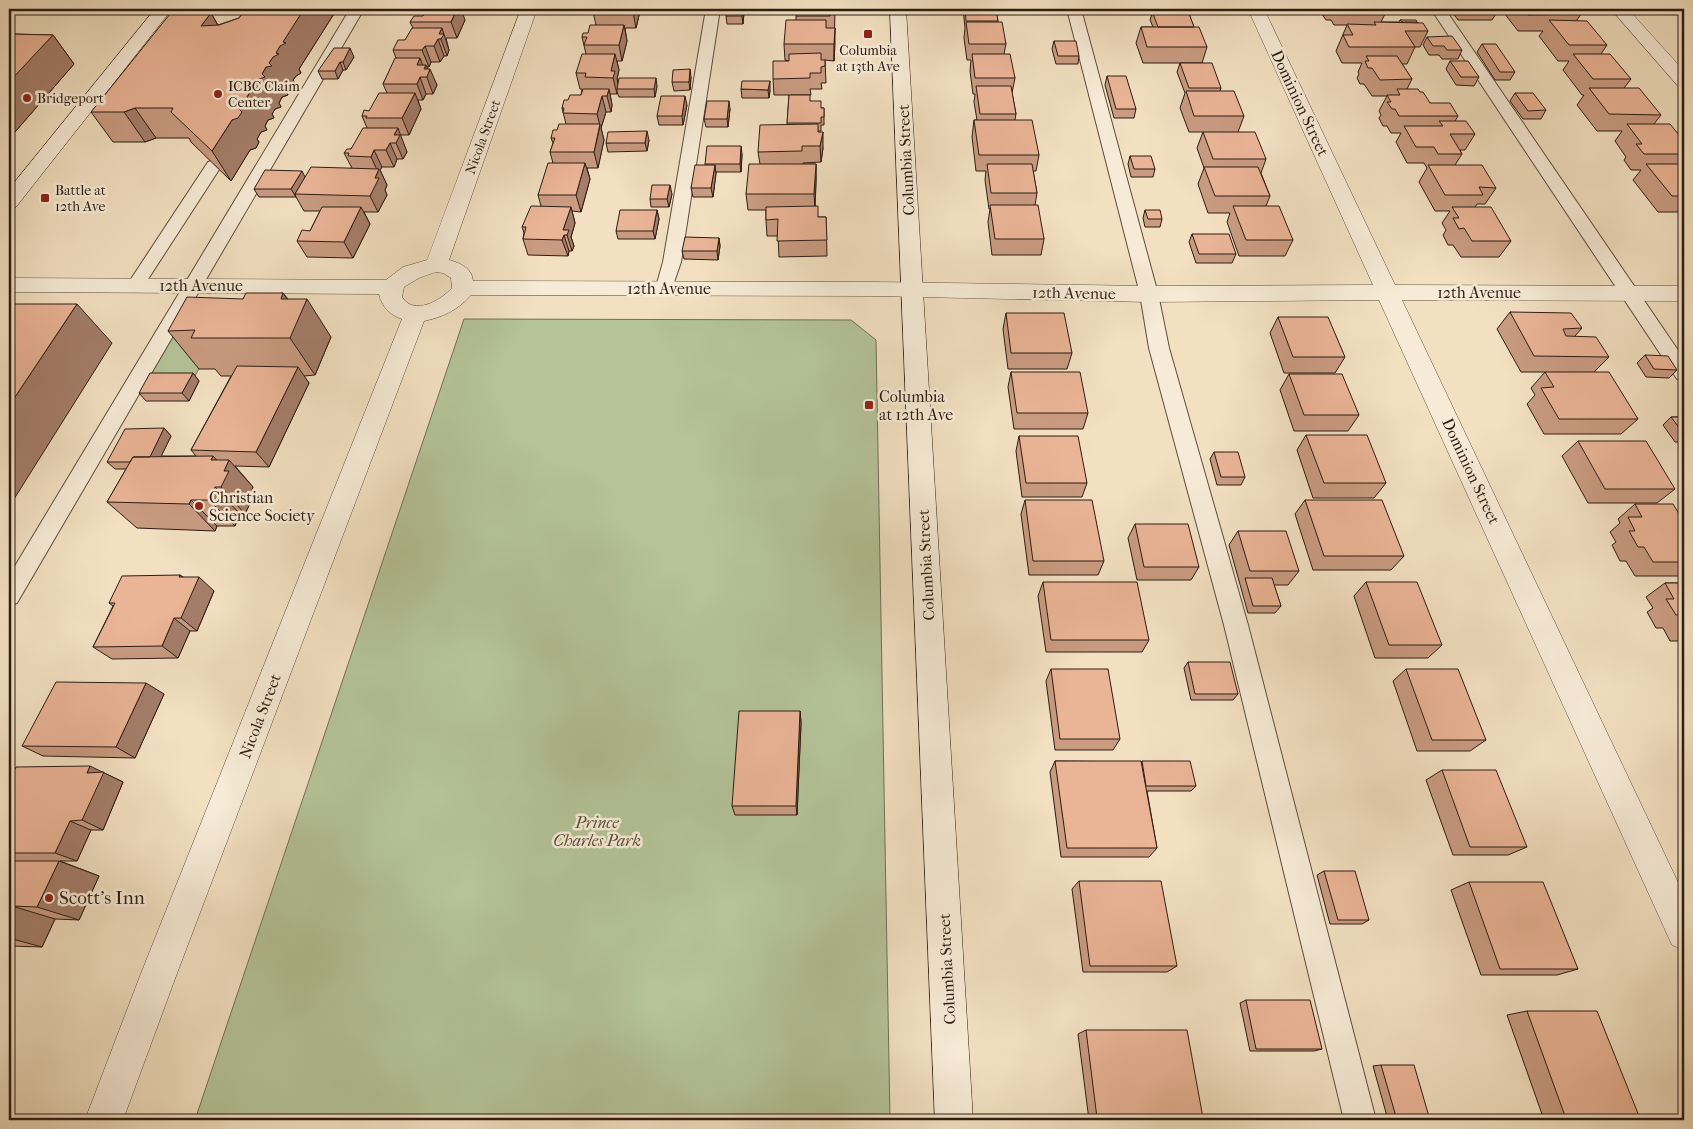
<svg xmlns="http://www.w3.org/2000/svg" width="1693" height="1129" font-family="'IM FELL French Canon',serif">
<rect width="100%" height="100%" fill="#f2e0c1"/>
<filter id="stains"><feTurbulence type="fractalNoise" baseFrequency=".004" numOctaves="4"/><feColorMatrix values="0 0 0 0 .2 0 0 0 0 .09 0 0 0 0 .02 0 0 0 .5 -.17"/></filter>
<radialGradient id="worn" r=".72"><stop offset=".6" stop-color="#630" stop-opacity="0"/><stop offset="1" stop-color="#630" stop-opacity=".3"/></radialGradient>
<path fill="#b4c398" stroke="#707055" d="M184 317H226L195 376H150Z
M464 319 851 320 876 340 890 1120H195Z"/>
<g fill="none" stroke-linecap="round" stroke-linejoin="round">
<g stroke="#5e4d3e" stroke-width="2">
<path id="service" d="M350 9H364L17 603 9 606V576Z
M706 9H720L681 262 671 291 665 293 659 291 656 287 663 262Z
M1067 9H1081L1158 294 1169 348 1248 625 1376 1120H1344L1224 625 1149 348 1140 294Z
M1431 9H1445L1684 359V381L1677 379Z
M214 160 220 162 222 165 141 290 135 292 129 290 126 286 129 282 208 162Z"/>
</g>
<g stroke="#5e4d3e" stroke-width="1">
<path id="minor" d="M521 9H537L449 260C460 263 472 268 473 281L874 282 1149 286 1373 285 1248 9H1264L1395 285 1684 286V301L1402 300 1684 895V950L1672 945 1379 300 1149 302 874 296 471 295C458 310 443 317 424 321L176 976 123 1120H85L140 976 402 319C390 315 382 307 379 294L9 292V278L386 280 403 267 427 260ZM436 272 443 273 451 278 452 288C440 301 414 316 402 297L404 287 419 278Z
M1611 9H1628L1684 71V87L1678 86Z"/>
</g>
<g stroke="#2d1c12" stroke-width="1">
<path id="secondary" d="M155 9H172L16 207 9 208V189Z
M890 9H906L973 1120H935Z"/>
</g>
<use href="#service" fill="#f7ebd7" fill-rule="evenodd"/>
<use href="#minor" fill="#f7ebd7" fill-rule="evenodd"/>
<use href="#secondary" fill="#f7ebd7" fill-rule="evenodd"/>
</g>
<path fill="#c99b81" stroke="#2d1c12" d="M9 9H18L13 13H9Z
M246 9H337L299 69 301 73 296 76 293 80 295 84 289 87 286 91 288 95 282 97 279 103 281 107 275 109 272 114 274 118 268 120 265 126 267 130 261 132 257 139 259 142 256 148 250 150 231 181 191 142 189 138H156L145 142H113L91 112 211 13 218 25 239 18Z
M835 9 834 61 825 60 826 83H821L822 89H810L811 95H791L810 101 821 108H824V125H821V131H818L823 148 821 162 803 163V164H816V181L815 206 818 217H826L827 256 779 257 778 236H767L766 220V210H748L746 194 760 164 758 152 787 125 789 95H774L773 79 789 61 785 60 784 44 796 20V16Z
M963 9H996L998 22 1006 44 1004 54 1015 78 1012 93 1016 114 1015 120 1039 155 1036 171H1033L1037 193 1035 205 1044 239 1041 255H992L988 222 990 209H989L985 180 986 171H976L972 137 974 120H977L974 102 975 94H973L970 71 971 60H967L964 38 965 28Z
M1131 9H1192L1191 14H1189L1194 27 1207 47 1202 63H1143L1136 43 1141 27H1153L1150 20 1152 14H1133Z
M1325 9H1382L1385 14 1381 22H1399L1400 20 1417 22 1428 31 1420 47H1415L1407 64H1402L1412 79 1407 89 1420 92 1430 103 1458 116 1455 121 1475 134 1465 150H1460L1462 154 1455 165 1496 188 1485 204H1477L1475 207 1511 241 1499 257H1461L1453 245H1448L1443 235 1446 230 1442 223 1450 211H1435L1419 182 1427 168 1424 163H1407L1396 142 1401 133H1391L1387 126H1383L1379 118 1381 115 1379 111 1387 96H1372L1364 84H1360L1357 78 1359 74 1358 72 1362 63H1342L1336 51 1347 25H1334L1331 20H1326L1322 14Z
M1451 9H1494L1497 12 1492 20H1458L1451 10Z
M1501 9H1576L1581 14 1577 20 1607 45 1601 54 1631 79 1624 88 1661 115 1654 124 1684 141V212H1658L1633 180 1641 170H1631L1624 160 1626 157 1615 141 1622 131H1597L1577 105 1584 95H1582L1563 70 1569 61H1558L1539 36 1543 31H1518Z
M640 11 636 28H625L627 41 622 61H617L619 70 617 79 618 84 657 86 655 97H619L617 92V94H610L612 105 611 112H606L601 128 604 140 598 168H587L590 179 581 212 572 211 575 223 571 237 574 246 572 251H569L568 256 528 255 523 239 524 233 522 227 541 206 538 195 553 163 550 152 553 143 551 138 557 130 566 124 562 108 568 100 581 95 582 89H580L576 73 586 54 582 37 588 33 596 25 593 12Z
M744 13 743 24H727L726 16Z
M423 16 465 20 457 38H446L449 50 447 56H444L440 62H431L429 67H427L437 85 433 94H426L423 100H418L421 109 409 135H400L407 152 403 159H397L394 167H382L380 170 387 185 385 190 387 195 378 212H364L370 224 353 258 307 257 297 241 310 231 320 211H304L296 197H259L254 189 305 177 352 168 344 153 351 149 367 128 362 116 369 111 387 93 383 84 396 58 393 50 405 40 413 28 410 22Z
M9 30 14 34 53 35 74 64 15 132H9Z
M1427 37 1462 50 1458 59H1442L1439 55H1429L1423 45Z
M1054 41 1079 56 1078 64H1056L1052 49Z
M1482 44 1515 72 1510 80H1495L1477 52Z
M354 57 346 70H343L338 79H322L318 71Z
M1450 61 1479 77 1474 86 1456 85 1446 69Z
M1180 63 1221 88 1220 91 1244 116 1238 132 1266 159 1261 173 1270 196 1266 206 1293 240 1285 256H1239L1227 222 1230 213H1208L1198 184 1204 168 1197 148 1203 132H1189L1180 108 1185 93 1177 72Z
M1107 76 1136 109 1134 118H1114L1105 85Z
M691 77 690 90 674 91 672 82Z
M741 89 770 90 769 98H742Z
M1515 93 1546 110 1541 119H1523L1510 101Z
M687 105 683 125H659L657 116Z
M730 109 728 127H706L704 119Z
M649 140 647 151 608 152 606 143Z
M742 154 741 172H716L713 197H693L691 188 705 165V164Z
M1130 156 1155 169 1153 177H1131L1128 164Z
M672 194 669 207H651L650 199Z
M657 210 659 219 655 239H618L616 231Z
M1145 210 1162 219 1160 227H1145L1143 218Z
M1192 234 1236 254 1232 263H1196L1189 242Z
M719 238 720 246 718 260 684 259 682 251Z
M283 293 288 299 331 337 315 375 304 376 309 383 269 467 235 466 253 487 250 494 253 497 245 514H240L235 526H217L215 531 137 528 107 502 126 469H115L107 462 164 428 171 436 161 456H196L191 450 231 376H221L215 369H199L168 331 243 299Z
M1510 312 1582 328 1575 336 1609 357 1594 372 1638 419 1621 434H1544L1527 404 1535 395 1531 388 1545 372H1521L1497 329Z
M1006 313 1072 353 1067 369H1008L1003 329Z
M1278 317 1345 357 1335 373H1284L1270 333Z
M1645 355 1677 370 1669 378 1646 377 1637 363Z
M1011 372 1088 413 1083 429H1014L1008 387Z
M193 373 199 381 189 401H146L139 393Z
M1289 374 1359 415 1348 431H1294L1280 390Z
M1671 417H1684V442H1675L1663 425Z
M1306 435 1386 483 1374 498H1313L1297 450Z
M1019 436 1087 483 1082 497H1022L1016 451Z
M1578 441 1675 489 1657 503H1588L1562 456Z
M1214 452 1245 477 1241 485H1217L1210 459Z
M1025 500 1104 561 1098 575H1029L1021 514Z
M1305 500 1404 556 1391 570H1313L1295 514Z
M1635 504 1684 522V575L1683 576H1635L1626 561H1620L1612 545 1616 542 1610 532 1620 523 1618 519Z
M1135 524 1199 567 1191 580H1137L1128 538Z
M1238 531 1299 571 1288 585H1274L1281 606 1275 613H1248L1229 545Z
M180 575 183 577 214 591 197 631H190L178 658 112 659 93 647 113 606 109 603Z
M1043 582 1149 640 1142 652H1046L1038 596Z
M1366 582 1442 645 1428 658H1375L1354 596Z
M1665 583H1684V641H1670L1663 628H1656L1647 612 1653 608 1646 597Z
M1188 662 1238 694 1233 700H1191L1184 668Z
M1051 669 1120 739 1113 750H1055L1046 681Z
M1406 669 1486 740 1470 751H1417L1393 681Z
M164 694 135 758 43 756 22 746Z
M800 711 801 723 797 815H735L732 806Z
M1055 761 1141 762 1142 761 1196 786 1191 791H1147L1157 848 1149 857H1061L1050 772Z
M1442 770 1527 847 1508 855H1453L1426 780Z
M102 772 123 782 103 830H91L77 861H60L99 876 79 920 55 919 42 947 9 946V781Z
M1324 871 1369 920 1362 924H1330L1317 875Z
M1079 881 1177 966 1167 972H1083L1072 889Z
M1469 882 1578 969 1557 975H1481L1451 890Z
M1246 1000 1322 1049 1314 1051H1250L1240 1003Z
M1527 1011 1639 1116 1614 1117H1543L1507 1015Z
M1086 1030 1203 1118 1191 1120H1089L1078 1034Z
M1381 1065 1430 1120H1388L1373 1066Z"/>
<path fill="#a47e69" stroke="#2d1c12" d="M10 9H18L13 13Z
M304 9H337L299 69 301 73 296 76 293 80 295 84 289 87 286 91 288 95 282 97 279 103 281 107 275 109 272 114 274 118 268 120 265 126 267 130 261 132 257 139 259 142 256 148 250 150 231 181 212 151Z
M457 9H461L465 20 457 38 451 22Z
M634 9H640V11L636 28 633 12Z
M743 9H744V13L743 24 742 16Z
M211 13 227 42 201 26Z
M624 25 627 41 622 61 619 45Z
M442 28 449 50 447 56 439 34Z
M835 28V44L834 61V44Z
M10 30 31 58 53 35 74 64 15 132 9 124V32Z
M438 39 444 56 440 62 434 46Z
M425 46 431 62 429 67 422 50Z
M350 48 354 57 346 70 343 62Z
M615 54 619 70 617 79 619 88 617 89V94L613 78 611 71Z
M420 58 426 74 417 65Z
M340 62 343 70 338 79 335 71Z
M426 65 429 72 430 69 437 85 433 94 424 69Z
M690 69 691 77 690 90 689 82Z
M420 77 426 94 423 100 417 84Z
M656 78 657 86 655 97 654 89Z
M770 81V90L769 98 768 90Z
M609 89 612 105 611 112 607 96Z
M415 93 421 109 409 135 402 118Z
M602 96 606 112 601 128 604 140 598 168 594 152 600 126 597 114Z
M685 96 687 105 683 125 682 116Z
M729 101 730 109 728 127 727 119Z
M135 108 156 138 145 142 124 112Z
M398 128 407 152 403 159 396 143 394 135Z
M647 131 649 140 647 151 645 143Z
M823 132V148L821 162 820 146Z
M390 143 397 159 394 167 386 150Z
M741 146 742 154 741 172 740 164Z
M374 150 382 167 380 170 387 185 385 190 387 195 378 212 370 196 375 178 378 172 371 157Z
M585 163 590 179 581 212 576 195Z
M816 164V181L815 210 814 194Z
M715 165 716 174 713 197 711 188Z
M302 171 306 179 295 194 296 197 291 189Z
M670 185 672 194 669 207 667 199Z
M361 207 370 224 353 258 344 242Z
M571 207 575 223 571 237 574 246 572 251 567 235 563 230Z
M657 210 659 219 655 239 653 231Z
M564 235 569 251 568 256 562 240Z
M719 238 720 246 718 260 717 251Z
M283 293 299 317 307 299 331 337 315 375 290 338 281 299Z
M77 304 112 343 9 507V406Z
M298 367 309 383 269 467 256 452Z
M193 373 199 381 189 401 182 393Z
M164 428 171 436 155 469 147 462Z
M213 456 225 469 229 460 253 487 250 494 253 497 245 514 221 487 211 460Z
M215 487 240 514 235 526 209 500Z
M191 500 217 526 215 531 189 504Z
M180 575 194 587 199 577 214 591 197 631 181 618 179 577Z
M174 618 190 631 178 658 162 646Z
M146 683 164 694 135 758 116 747Z
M800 711 801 723 797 815 796 806Z
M90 766 123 782 103 830 82 820 87 773Z
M70 821 91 830 77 861 55 853Z
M59 861 99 876 79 920 37 907Z
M12 906 55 919 42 947 9 938V913Z"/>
<path fill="#eab496" stroke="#2d1c12" d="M174 9H206L211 13 201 26 219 25 239 18 246 9H304L283 42 286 43 280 46 276 53 279 54 273 57 269 63 272 66 266 67 262 74 265 77 259 79 255 86 257 88 251 90 247 97 250 100 244 102 239 109 242 112 238 118 232 120 212 151 171 112 173 108H135L124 112H91Z
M427 9H457L451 22H410L414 16H423Z
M594 9H634L633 12H593Z
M727 9H743L742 16H726Z
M796 9H835V14H830V16H796Z
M965 9H996L998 21H966Z
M1356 9H1382L1385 14H1359Z
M1460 9H1494L1497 12H1462Z
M1523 9H1576L1581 14 1528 15Z
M1152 11H1188L1194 27H1158Z
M786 20H826V28H835L834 44H784Z
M1400 20H1416L1417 22H1402Z
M1549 20 1587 21 1607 45H1569Z
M966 22H1002L1006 44H969Z
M1374 22 1423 23 1428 31H1405L1415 47H1349L1343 35H1353L1347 24 1376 25Z
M590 25H624L619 45H584L587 37H582L583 33H588Z
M1141 27H1199L1207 47H1147Z
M412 28H442L439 34H444L441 39H438L434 46H425L422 50H393L398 40H405Z
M9 34 53 35 9 82Z
M1452 36 1462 50H1447L1444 46H1433L1427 37Z
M1054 41H1076L1079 56H1058Z
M1482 44H1496L1515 72H1500Z
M334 48H350L343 62H340L335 71H318Z
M821 53V60H825V66L821 67V73H810V78L773 79V61H789V54Z
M582 54H615L611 71H615L613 78 585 77 586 73H576Z
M972 54H1010L1015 78H975Z
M1573 54H1610L1631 79H1593Z
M1366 56H1397L1412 79 1380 80 1372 68H1368L1365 61H1369Z
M395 58H420L417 65H426L424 69H430L427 77H420L417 84H383Z
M1450 61H1468L1479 77H1461Z
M1180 63H1212L1221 88H1189Z
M690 69 689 82H672L673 70Z
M1107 76H1126L1136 109H1116Z
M619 78H656L654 89H617Z
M742 81H770L768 90 741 89Z
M976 86H1011L1016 114H980Z
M1589 88H1639L1661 115 1609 114Z
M583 89H609L607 96H602L597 114 563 113 564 108H562L564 100H568L570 95H581Z
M1397 89H1418L1420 92H1423L1430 103H1450L1458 116H1399L1395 109H1392L1387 102H1391L1387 95H1400Z
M1186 91H1234L1244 116H1194Z
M379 93H415L402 118H366L367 116H362L364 110 369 111Z
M1515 93H1533L1546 110 1528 111Z
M789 95H810V101H821V108H824V117H821V123H787Z
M661 96H685L682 116H657Z
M707 101H729L727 119H704Z
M974 120H1032L1039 155H979Z
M1439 121H1466L1475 134H1450L1462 154H1438L1434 147H1416L1404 126H1443Z
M559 124H600L594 152H550L555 138H551L553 130H557Z
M818 124V132H823L820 146H802V151L758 152 760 125Z
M1627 124H1670L1684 141V154H1644L1636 144H1642Z
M363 128H398L394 135H400L396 143H390L386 150H374L371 157 348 156 349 153H344L347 149H351Z
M647 131 645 143H606L608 132Z
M1203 132H1255L1266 159H1213Z
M707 146H741L740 164H705Z
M1130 156H1151L1155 169H1134Z
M548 163H585L576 195H538Z
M749 164H816L814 194H746Z
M987 164H1032L1037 193H991Z
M1646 164H1684V196H1672Z
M695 165H715L711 188H691Z
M1428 165H1482L1496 188 1479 187 1483 195H1445Z
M311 167 379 169 375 178H379L370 196 295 194Z
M1204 167H1258L1270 196H1215Z
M265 170 302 171 291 189H254Z
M652 185H670L667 199H650Z
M990 205H1038L1044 239H995Z
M531 206 571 207 563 230H569L567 235H564L562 240 523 239 526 227H522Z
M818 206V217H826L827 240 777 241 778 219 766 220V207Z
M1233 206H1279L1293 240H1246Z
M322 207H361L344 242 297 241 302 230 310 231Z
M1452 207H1491L1511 241H1472L1464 228 1459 229 1453 218H1459Z
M620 210H657L653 231H616Z
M1145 210H1160L1162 219H1148Z
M1192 234H1229L1236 254H1199Z
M685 237 719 238 717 251H682Z
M246 293H283L281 299H307L290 338H191L195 330 168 331 187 297 243 299Z
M9 304H77L9 406Z
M1510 312 1571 313 1582 328 1563 329 1566 336 1596 337 1609 357 1534 356Z
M1006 313H1064L1072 353H1011Z
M1278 317H1328L1345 357H1293Z
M1645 355 1668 356 1677 370 1654 369Z
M237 366 298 367 256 452 191 450Z
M1011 372H1080L1088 413H1017Z
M1545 372H1609L1638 419H1559L1541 388 1554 387Z
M150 373H193L182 393H139Z
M1289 374H1342L1359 415H1304Z
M1671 417H1684V434Z
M164 428 150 457H133L130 462H107L125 429Z
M1306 435H1367L1386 483H1324Z
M1019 436H1078L1087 483H1026Z
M1578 441H1646L1675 489H1605Z
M1214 452H1238L1245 477H1221Z
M213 456 211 460H229L224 471H229L221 487H215L209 500H191L189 504 107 502 133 457Z
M1025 500H1092L1104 561H1033Z
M1305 500H1382L1404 556H1324Z
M1635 504H1673L1684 522V562H1653L1644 547H1638L1629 531H1635L1628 517H1642Z
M1135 524H1188L1199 567H1144Z
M1238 531H1286L1299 571H1250Z
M180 575 179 577H199L181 618H174L162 646 93 647 115 603H109L122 576Z
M1245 578H1272L1281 606H1253Z
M1043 582H1137L1149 640H1051Z
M1366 582H1417L1442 645H1389Z
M1665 583H1684V618L1683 615H1676L1666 599H1674Z
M1188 662H1230L1238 694H1195Z
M1051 669H1108L1120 739H1060Z
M1406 669H1458L1486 740H1432Z
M56 682 146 683 116 747 22 746Z
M739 711H800L796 806H732Z
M1055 761H1141L1157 848H1067Z
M1142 761H1190L1196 786H1146Z
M90 766 87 773 104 772 82 820 70 821 55 853H9V781L16 767Z
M1442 770H1496L1527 847H1470Z
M9 861H59L37 907 12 906 9 913Z
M1324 871H1355L1369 920H1338Z
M1079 881H1161L1177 966H1090Z
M1469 882H1543L1578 969H1500Z
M1246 1000H1310L1322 1049H1256Z
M1527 1011H1597L1639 1116H1565Z
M1086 1030H1187L1203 1118H1097Z
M1381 1065H1414L1430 1120H1397Z"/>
<g fill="#8f2418" stroke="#f7ebd7" stroke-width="2">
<rect x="863" y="29" width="10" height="10" rx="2.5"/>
<circle cx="218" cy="94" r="5"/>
<circle cx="27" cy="98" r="5"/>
<rect x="40" y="193" width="10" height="10" rx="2.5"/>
<rect x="864" y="400" width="10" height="10" rx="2.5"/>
<circle cx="199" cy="506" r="5"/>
<circle cx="49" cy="898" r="5"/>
</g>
<g text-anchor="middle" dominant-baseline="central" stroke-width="5" stroke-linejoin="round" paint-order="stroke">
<g font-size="14" fill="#2d1c12" stroke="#f7ebd7" text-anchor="start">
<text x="868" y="50" text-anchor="middle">Columbia<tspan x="868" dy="16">at 13th Ave</tspan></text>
<text x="228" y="86">ICBC Claim<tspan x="228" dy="16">Center</tspan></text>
<text x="37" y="98">Bridgeport</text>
<text x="55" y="190">Battle at<tspan x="55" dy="16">12th Ave</tspan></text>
</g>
<g font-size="14" fill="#2d1c12" stroke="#f7ebd7">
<text transform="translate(483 137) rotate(-70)">Nicola Street</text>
</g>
<g font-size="16" fill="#2d1c12" stroke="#f7ebd7">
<text transform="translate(1300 103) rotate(65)">Dominion Street</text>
<text transform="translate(906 160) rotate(-93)">Columbia Street</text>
<text x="201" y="285">12th Avenue</text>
<text x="669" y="288">12th Avenue</text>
<text x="1479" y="292">12th Avenue</text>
<text transform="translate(1074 293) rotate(1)">12th Avenue</text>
<text transform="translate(1471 471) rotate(65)">Dominion Street</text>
<text transform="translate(926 565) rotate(-93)">Columbia Street</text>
<text transform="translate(260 716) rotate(-69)">Nicola Street</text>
<text transform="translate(947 969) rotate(-93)">Columbia Street</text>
</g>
<g font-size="16" fill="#2d1c12" stroke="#f7ebd7" text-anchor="start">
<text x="879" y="396">Columbia<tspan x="879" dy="18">at 12th Ave</tspan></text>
<text x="209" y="497">Christian<tspan x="209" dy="18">Science Society</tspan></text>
</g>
<g font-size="16" font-style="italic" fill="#564e3a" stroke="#f7ebd7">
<text x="597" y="822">Prince<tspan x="597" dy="18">Charles Park</tspan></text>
</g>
<g font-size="19" fill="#2d1c12" stroke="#f7ebd7" text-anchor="start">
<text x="59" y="898">Scott's Inn</text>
</g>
</g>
<rect width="1693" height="1129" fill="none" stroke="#f2e0c1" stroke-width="30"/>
<rect x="10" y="10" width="1673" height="1109" fill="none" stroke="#2d1c12" stroke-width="2.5"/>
<rect x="15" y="15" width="1663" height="1099" fill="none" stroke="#2d1c12"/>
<rect width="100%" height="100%" filter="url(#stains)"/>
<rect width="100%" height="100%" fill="url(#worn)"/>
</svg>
